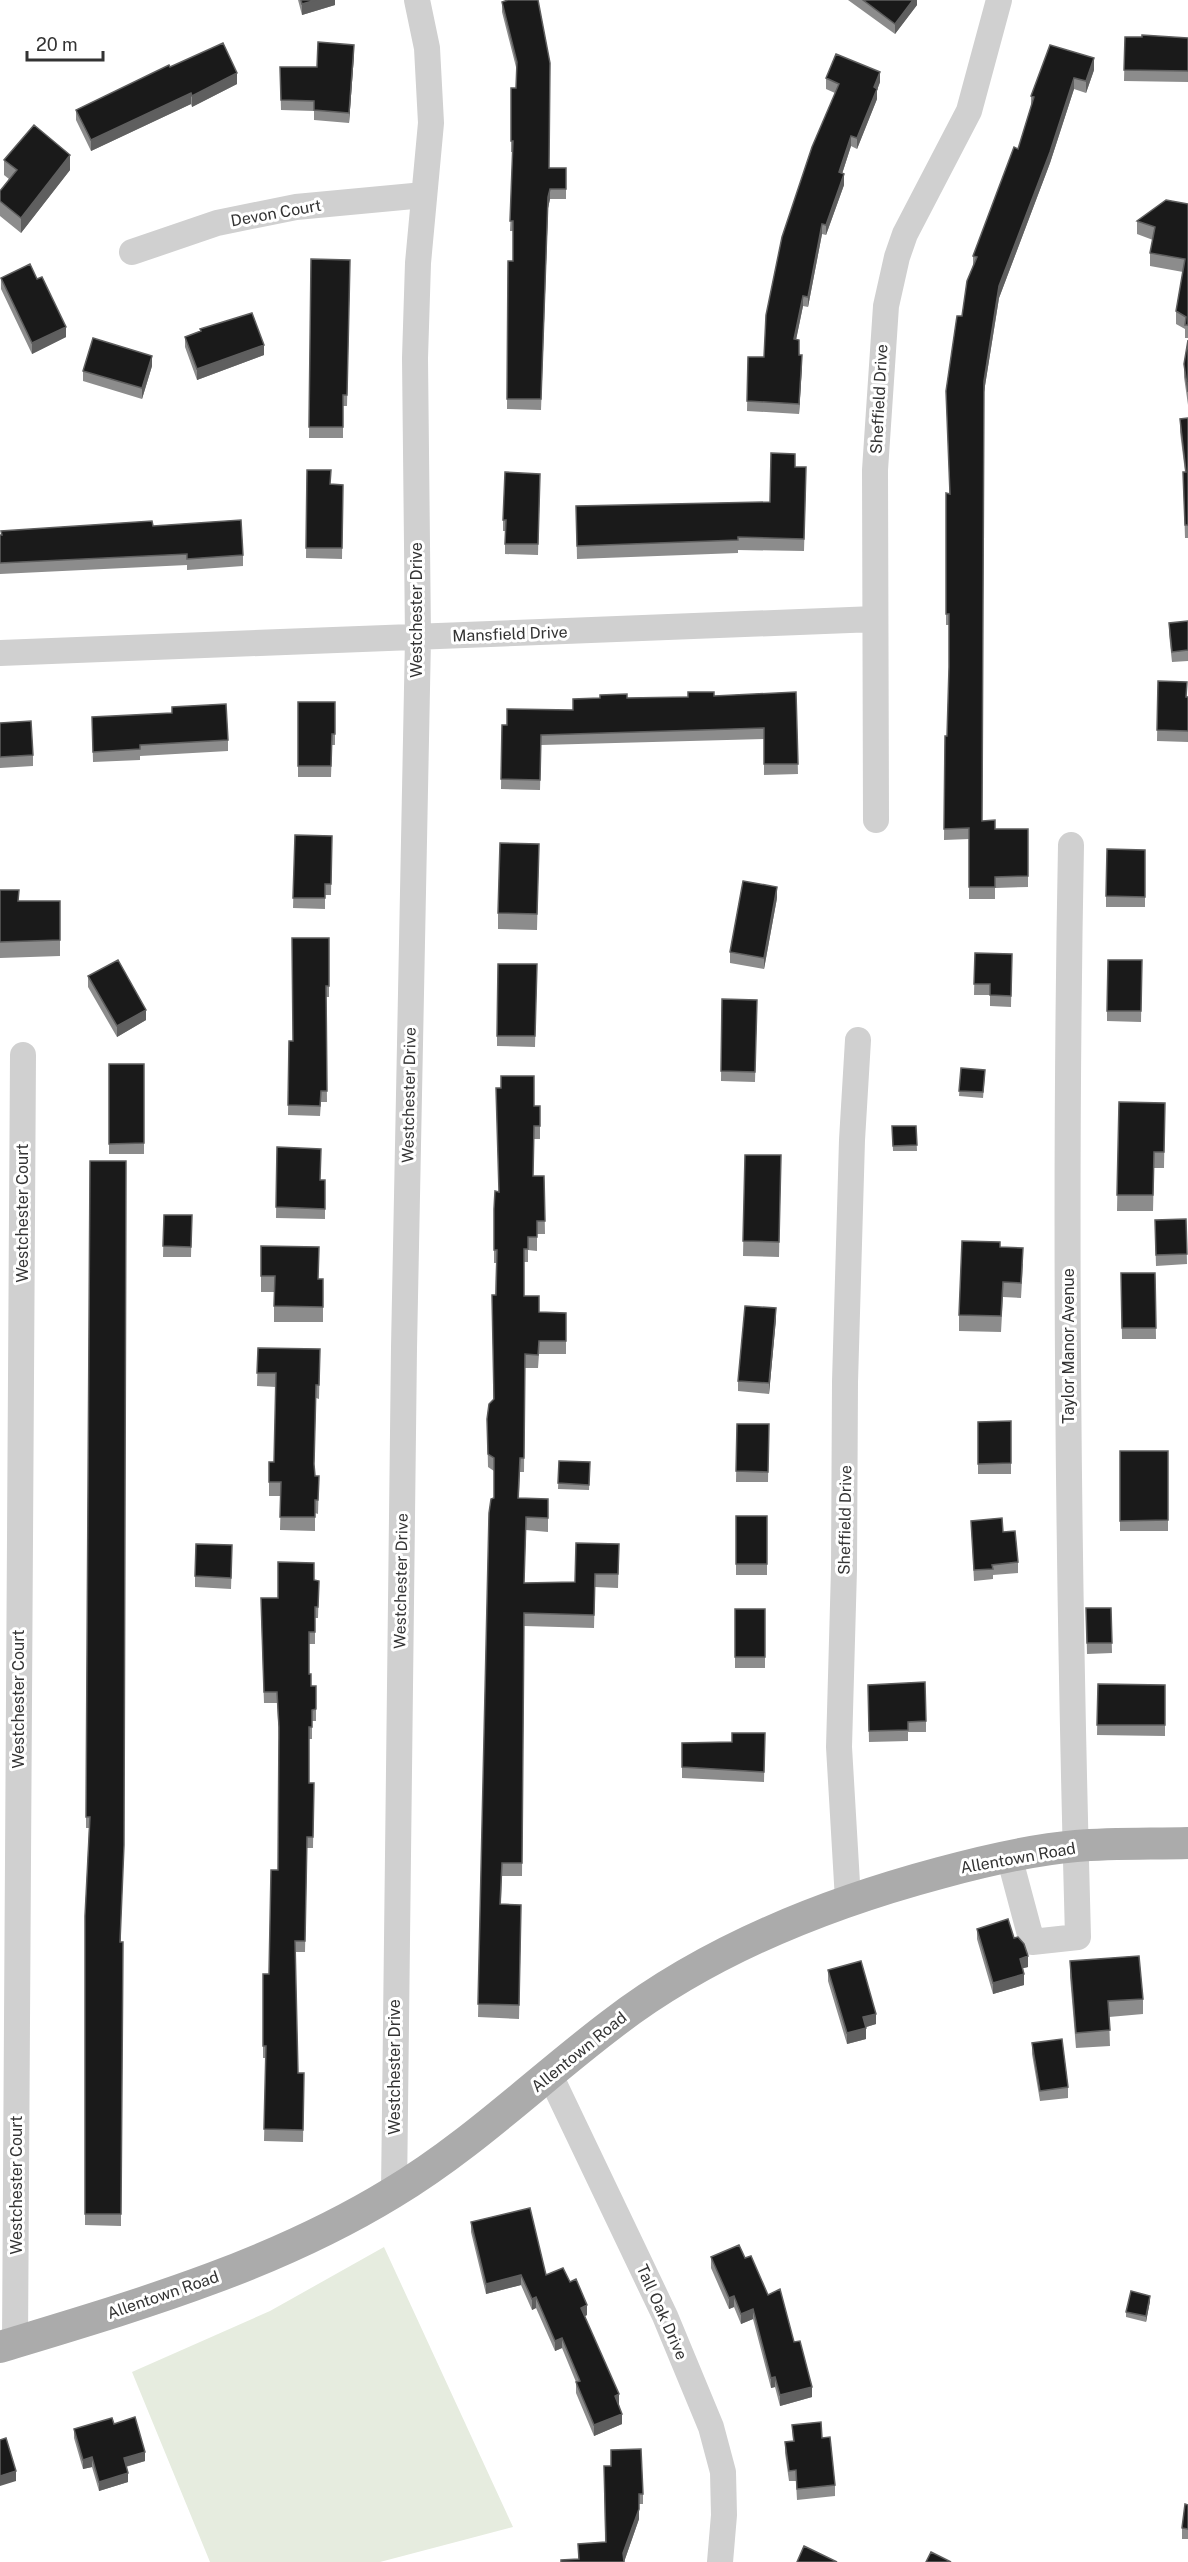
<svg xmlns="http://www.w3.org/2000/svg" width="1188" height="2562" font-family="'Public Sans',sans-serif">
<rect width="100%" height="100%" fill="#fff"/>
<path fill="#e6ecdf" d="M384 2247 513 2527 380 2562H210L132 2372 270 2311Z"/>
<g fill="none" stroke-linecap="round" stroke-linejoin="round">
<path stroke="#d0d0d0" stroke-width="26" d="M132 252 217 223 296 207 424 195
M0 653 875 619
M876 820 875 470 886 306 897 257 905 234 969 111 999 0
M1009 1856 1032 1942 1078 1937C1068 1573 1064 1209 1071 845
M848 1900 839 1747 844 1569 845 1382 852 1140 858 1040
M550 2075 665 2316 711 2427 723 2472 724 2515 720 2562
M394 2193 404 1348 418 638 415 358 418 263 431 123 427 48 417 0
M15 2343 23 1055"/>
<path stroke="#ababab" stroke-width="32" d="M0 2347C135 2306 271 2267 392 2193 472 2145 538 2080 612 2024 708 1950 824 1904 940 1873 984 1861 1030 1850 1076 1846 1113 1843 1151 1844 1188 1843"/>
</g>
<path fill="#8c8c8c" d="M298 0H335V5L302 15Z
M505 0H538L549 168H566V199H550L548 208 541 410 507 409 508 261H513V231H510L513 152H511V88H516L517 71 502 12V2L506 1Z
M848 0H917V5L895 34Z
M1125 37 1188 38V82L1124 81Z
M354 55 349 123 314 120V111L281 110 280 67H317Z
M170 67 237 84 192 107 191 104 91 151 76 120V110Z
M1094 70 1086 93 1074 89 1050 163 999 298 984 392 982 821 995 829H1028V887L995 888V899H969V839L944 840 945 736H947L949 667V625H946V493L949 494 973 265V256L1018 149 1031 106V96Z
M826 78 880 82 877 90V99L857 149 851 146 842 174 844 185 826 235 822 234 808 307 803 306 796 339 802 365 799 414 747 411 748 357H764L835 93 826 89Z
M4 160 70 170 21 233 0 216V191L9 179 4 175Z
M1188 204V338H1185V329L1176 324V311L1183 272 1150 266V253L1153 240 1137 234V221Z
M311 259 350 260 347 406H343V438H309Z
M1 278 66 337 32 354 1 289Z
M200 329 264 355 197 380 185 347V337L200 331Z
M1188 340V405L1184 377V364Z
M152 366 142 399 83 381V371Z
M1188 418V538H1185L1183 472H1185L1180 432V419Z
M795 467 806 479 804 551 738 550V553L577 559 576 506 770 502Z
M307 470 331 484 343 485 342 559 306 558Z
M540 474 538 555 505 554V531H503V520Z
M153 526 243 555V566L187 570V565L0 574V535Z
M1188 621V661L1172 662 1169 634V623Z
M1158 681 1188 697V742L1157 741Z
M796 692 798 774 764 775V739L541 745 540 790 501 789 502 725H507L627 698 714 696Z
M298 702H335V745H332L331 777H298Z
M92 717 228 740V751L140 756V760L93 762Z
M0 723 33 755V766L0 768Z
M295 835 332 836 331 895H325V909L293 908Z
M539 844 537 930 498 929V913Z
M1145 850V907H1106V896Z
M0 890 19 901H60V956L0 958Z
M777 898 764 969 730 963V952Z
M329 938V997H326L327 1102H321L320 1116 288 1115 289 1041H293Z
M975 953 1012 954 1011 1007 990 1006V995H974Z
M1142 960 1141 1022 1107 1021V1011Z
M537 964 535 1047 497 1046V1036Z
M88 976 146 1020 117 1037 88 987Z
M722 999 757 1000 755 1082 721 1081Z
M109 1064H144V1154H109Z
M961 1068 985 1075 983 1098 959 1096Z
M1119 1102 1165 1103 1164 1168H1154L1153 1211H1117Z
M534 1106H540V1139H534L533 1176H544L545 1234H537V1251L528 1250V1262H524V1296L539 1312 566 1313V1354H539L538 1368H525L524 1472H520L519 1498 548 1512V1532L526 1530 524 1583 575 1582 619 1544 618 1588 595 1587 594 1628 524 1626 522 1876H502L501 1904 521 1918 519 2019 478 2017 489 1513 494 1498V1471L488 1467 487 1419 493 1400 496 1263H494V1209L498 1192Z
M892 1126H916L917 1151H893Z
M277 1147 320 1180H325V1219L276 1218Z
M745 1155H781L779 1257 743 1256Z
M90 1161 121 1942V2226L85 2225V1916L89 1828H86V1817Z
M164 1215H192L191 1257H163Z
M1186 1219 1187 1264 1156 1266 1155 1231Z
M261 1246 318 1279H323V1322H274V1292H261Z
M1000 1247 1023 1264 1021 1298 1003 1297 1001 1332 959 1331V1315Z
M1121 1273H1155L1156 1339H1122Z
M776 1319 769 1394 738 1391V1381Z
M258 1348 320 1349 319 1399 316 1398 314 1466 315 1476H319L318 1514 315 1513V1531L280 1530 281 1496H269V1462H274L276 1387 257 1386Z
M1011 1421V1474H978V1422Z
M737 1424H769L768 1482H736Z
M1120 1451H1168V1531H1120Z
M559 1461 590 1462 589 1490 558 1489Z
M736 1516H767V1575H736Z
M971 1521 1003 1532 1018 1562V1573L993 1575V1579L974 1581Z
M232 1556 231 1589 195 1587V1576Z
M314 1580 319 1581 318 1618H315V1644H309V1674L311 1686H316V1721H312V1739H309V1783H314L313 1848H307L305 1952H295L298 2073H304L303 2142 264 2141 266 2058H263V1974H269L278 1870 279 1738 277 1703H264L261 1609 278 1598Z
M1086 1608H1111L1112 1653 1087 1654Z
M735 1609H765V1668H735Z
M1098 1684 1165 1685V1736L1097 1735Z
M868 1685 926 1721V1732H908V1741L869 1742Z
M765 1733 764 1782 682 1778V1743L732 1742Z
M977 1929 1014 1938 1028 1967 1023 1968 1024 1985 993 1994 977 1939Z
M1070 1961 1143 1999V2014L1109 2017 1110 2046 1076 2048 1070 1977Z
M828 1970 876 2024 866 2027V2039L847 2044 828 1981Z
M1032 2043 1068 2087V2098L1040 2101 1032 2054Z
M471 2222 546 2275 570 2282 587 2315 585 2316 619 2404 622 2424 594 2436 576 2393V2382L562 2348 555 2351 536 2308 532 2310 521 2285 486 2294 471 2232Z
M711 2257 745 2258 768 2295 794 2342 812 2397 780 2406 775 2387 771 2388 753 2319 741 2324 734 2307 729 2309 711 2268Z
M1150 2301 1146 2322 1126 2317V2312Z
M114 2424 145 2461 126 2467 128 2482 99 2491 92 2467 83 2469 74 2438V2429Z
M792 2425 822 2438 835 2485V2496L797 2500 796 2481H789L785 2453V2442H793Z
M604 2466 643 2494V2504H639V2519L624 2562 578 2559V2544L605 2542Z
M1188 2505V2539H1182V2528Z"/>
<path fill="#5f5f5f" d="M316 0H335V5L302 15V4Z
M913 0H917V5L895 34V24Z
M354 45V55L349 123V113Z
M1094 58V70L1086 93V81Z
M880 72V82L877 90V99L857 149V138L874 87Z
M237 73V84L192 107V96Z
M1074 78V89L1050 163 999 298 984 392V381L999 286Z
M191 93V104L91 151V140Z
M851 136V146L839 183V172Z
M70 155V170L21 233V218Z
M844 174V185L826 235V225Z
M550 189V199L548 208 541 410 548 197Z
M822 224V234L808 307V297Z
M803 296V306L794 350V339Z
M66 327V337L32 354V343Z
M264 345V355L197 380V369Z
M802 355V365L799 414V404Z
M152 356V366L142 399V388Z
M777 887V898L764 969V958Z
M146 1010V1020L117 1037V1026Z
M776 1308V1319L769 1394V1383Z
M1028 1956V1967L1020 1969V1959Z
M1024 1974V1985L993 1994V1983Z
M876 2014V2024L863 2028V2017Z
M866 2028V2039L847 2044V2033Z
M521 2275V2285L486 2294V2284Z
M734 2296V2307L729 2309V2298Z
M1150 2296V2301L1146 2322V2316Z
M536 2297V2308L532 2310V2299Z
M587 2305V2315L581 2318V2308Z
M753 2309V2319L741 2324V2314Z
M562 2338V2348L555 2351V2341Z
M775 2377V2387L771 2388V2378Z
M812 2387V2397L780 2406V2395Z
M619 2394V2404L615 2406V2396Z
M622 2414V2424L594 2436V2425Z
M145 2452V2461L124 2467V2458Z
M92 2457V2467L83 2469V2460Z
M16 2471V2481L0 2486V2476Z
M128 2473V2482L99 2491V2482Z
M639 2509V2519L624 2562 623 2553Z"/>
<path fill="#1a1a1a" stroke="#5f5f5f" stroke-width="1.5" d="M301 0H316L302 4Z
M508 0H538L550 63 549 168H566V189H550L548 197 541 399H507L508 261H513V221H510L513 141H511V88H516L517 62 502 2Z
M863 0H913L895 24Z
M1142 35 1188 38V71L1124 70 1125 37H1142Z
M318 42 354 45 349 113 314 110V101L281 100 280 67H317Z
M223 43 237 73 192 96 191 93 91 140 76 110 169 65 170 67Z
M1050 45 1094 58 1086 81 1074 78 1050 152 999 286 984 381 982 821 995 820V829H1028V876L995 877V887H969V828L944 829 945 736H947L949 667V614H946V493L950 494 946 391 957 316H962L967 281 977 257 973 256 1014 147 1018 149 1034 97 1031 96Z
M836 54 880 72 874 87 877 89 857 138 851 136 839 172 844 174 826 225 822 224 808 297 803 296 794 339 799 340V355H802L799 404 747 401 748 357H764L766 315 782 237 812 147 839 84 826 78Z
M34 125 70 155 21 218 0 201V191L17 170 4 160Z
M1166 200 1188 204V325H1185L1186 317 1176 311 1185 259 1150 253 1155 227 1137 221Z
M311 259 350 260 347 395H343V427H309Z
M30 264 37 279 42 277 66 327 32 343 1 278Z
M252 313 264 345 197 369 185 337 201 331 200 329Z
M93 338 152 356 142 388 83 371Z
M1188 340V392L1184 364Z
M1188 418V525H1185L1183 472H1186L1180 419Z
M771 453 795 454V467H806L804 539 738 537V540L577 546 576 506 770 502Z
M307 470H331L330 484 343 485 342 548H306Z
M505 472 540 474 538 544H505L506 520H503Z
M241 520 243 555 187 559V554L0 563V535H2L1 531 152 521 153 526Z
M1188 621V650L1172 652 1169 623Z
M1158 681 1187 682 1186 697H1188V731L1157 730Z
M688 692H714V696L796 692 798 764H764V728L541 735 540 780 501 779 502 725H507V709L573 710V699L600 698V695L627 694V698L688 697Z
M298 702H335V734H332L331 766H298Z
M226 704 228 740 140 745V749L93 752 92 717 172 713V707Z
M31 721 33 755 0 757V723Z
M295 835 332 836 331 884H325V898H293Z
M500 843 539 844 537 914 498 913Z
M1107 849 1145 850V897L1106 896Z
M743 881 777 887 764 958 730 952Z
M0 890H19L18 901H60V940L0 942Z
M292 938H329V986H326L327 1091H321L320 1106 288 1105 289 1041H293Z
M975 953 1012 954 1011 996 990 995V984H974Z
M118 960 146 1010 117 1026 88 976Z
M1108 960H1142L1141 1011H1107Z
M498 964H537L535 1036H497Z
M722 999 757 1000 755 1072 721 1071Z
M109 1064H144V1143L109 1144Z
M961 1068 985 1070 983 1092 959 1091Z
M501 1076H534V1106H540V1126H534L533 1176H544L545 1221H537V1237H528V1249H524V1296H539V1312L566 1313V1341H539L538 1355 525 1354 524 1458H520L518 1498 548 1499V1518L526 1517 524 1583 575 1582 576 1543 619 1544 618 1574H595L594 1615 524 1613 522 1863H502L500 1904 521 1905 519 2005 478 2004 489 1513 491 1499 494 1498V1458L488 1454 487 1419 489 1404 494 1399 492 1295H496L497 1250H494V1209L495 1191 499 1192 496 1088H501Z
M1119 1102 1165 1103 1164 1152H1154L1153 1195H1117Z
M892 1126H916L917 1145 893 1146Z
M277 1147 321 1149 320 1180H325V1209L276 1207Z
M745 1155H781L779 1242 743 1241Z
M90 1161H126L124 1845 120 1942H123L121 2214H85V1916L90 1817H86Z
M164 1215H192L191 1247 163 1246Z
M1186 1219 1187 1254 1156 1255 1155 1220Z
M962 1241 1000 1242V1247L1023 1248 1021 1283 1003 1282 1001 1316 959 1315Z
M261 1246 319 1247 318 1279H323V1307L274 1306 275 1276H261Z
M1121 1273H1155L1156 1328H1122Z
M745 1306 776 1308 769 1383 738 1381Z
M258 1348 320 1349 319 1385H316L314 1464 315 1476H319L318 1500H315V1517H280L281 1482H269V1462H274L276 1373H257Z
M1011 1421V1463L978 1464V1422Z
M737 1424H769L768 1472 736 1471Z
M1120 1451H1168V1520L1120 1521Z
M559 1461 590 1462 589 1485 558 1483Z
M736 1516H767V1564H736Z
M1002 1518 1003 1532 1015 1531 1018 1562 992 1565 993 1569 974 1570 971 1521Z
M196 1544 232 1545 231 1578 195 1576Z
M278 1562 314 1563V1580L319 1581 318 1607H315V1632H309V1674H311V1686H316V1709L312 1710V1727H309V1783H314L313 1837H307L305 1941H295L298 2073H304L303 2130 264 2129 266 2046H263V1974H269L271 1870H278L279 1727 277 1692H264L261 1598H278Z
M1086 1608H1111L1112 1643H1087Z
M735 1609H765V1657H735Z
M925 1682 926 1721 908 1722V1730L869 1731 868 1685Z
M1098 1684 1165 1685V1725H1097Z
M732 1733H765L764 1772 682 1767V1743L732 1742Z
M1008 1919 1014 1938 1018 1937 1024 1944 1028 1956 1020 1959 1024 1974 993 1983 977 1929Z
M1139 1956 1143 1999 1108 2001 1110 2030 1076 2033 1070 1961Z
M861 1961 876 2014 863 2017 866 2028 847 2033 828 1970Z
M1062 2039 1068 2087 1040 2091 1032 2043Z
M530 2208 546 2275 563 2268 570 2282 576 2279 587 2305 581 2308 619 2394 615 2396 622 2414 594 2425 576 2382 580 2381 562 2338 555 2341 536 2297 532 2299 521 2275 486 2284 471 2222Z
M739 2245 745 2258 751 2256 768 2295 780 2289 794 2342 800 2341 812 2387 780 2395 775 2377 771 2378 753 2309 741 2314 734 2296 729 2298 711 2257Z
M1131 2291 1150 2296 1146 2316 1126 2312Z
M135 2417 145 2452 124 2458 128 2473 99 2482 92 2457 83 2460 74 2429 112 2418 114 2424Z
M821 2422 822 2438 830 2437 835 2485 797 2489 796 2470 789 2471 785 2442 794 2441 792 2425Z
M6 2438 16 2471 0 2476V2440Z
M641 2449 643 2494H639V2509L623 2553 624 2562H561V2560L579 2559 578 2544 606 2542 604 2466H611V2450Z
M1185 2504 1188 2505V2529L1182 2528Z
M804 2546 837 2562H797Z
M931 2552 951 2562H926Z"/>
<g text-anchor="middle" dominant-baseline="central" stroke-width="6" stroke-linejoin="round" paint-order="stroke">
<g font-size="16" fill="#333" stroke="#fff">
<text transform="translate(276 213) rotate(-10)">Devon Court</text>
<text transform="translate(879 399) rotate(-87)">Sheffield Drive</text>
<text transform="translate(416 610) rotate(-90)">Westchester Drive</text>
<text transform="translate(510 634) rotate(-2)">Mansfield Drive</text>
<text transform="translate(409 1095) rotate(-89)">Westchester Drive</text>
<text transform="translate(22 1213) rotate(-90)">Westchester Court</text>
<text transform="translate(1068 1346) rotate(-90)">Taylor Manor Avenue</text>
<text transform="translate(845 1520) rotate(-89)">Sheffield Drive</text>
<text transform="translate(401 1581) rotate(-89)">Westchester Drive</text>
<text transform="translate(18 1699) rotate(-90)">Westchester Court</text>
<text transform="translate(1018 1858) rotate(-10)">Allentown Road</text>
<text transform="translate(579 2052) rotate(-39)">Allentown Road</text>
<text transform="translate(394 2067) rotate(-90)">Westchester Drive</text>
<text transform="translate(16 2185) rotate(-90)">Westchester Court</text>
<text transform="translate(163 2295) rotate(-19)">Allentown Road</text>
<text transform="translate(662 2312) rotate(66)">Tall Oak Drive</text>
</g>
</g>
<path d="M27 51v9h76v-9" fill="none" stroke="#333333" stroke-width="3"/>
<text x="36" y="51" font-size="18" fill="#333333" stroke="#ffffff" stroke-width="4.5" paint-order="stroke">20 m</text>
</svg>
